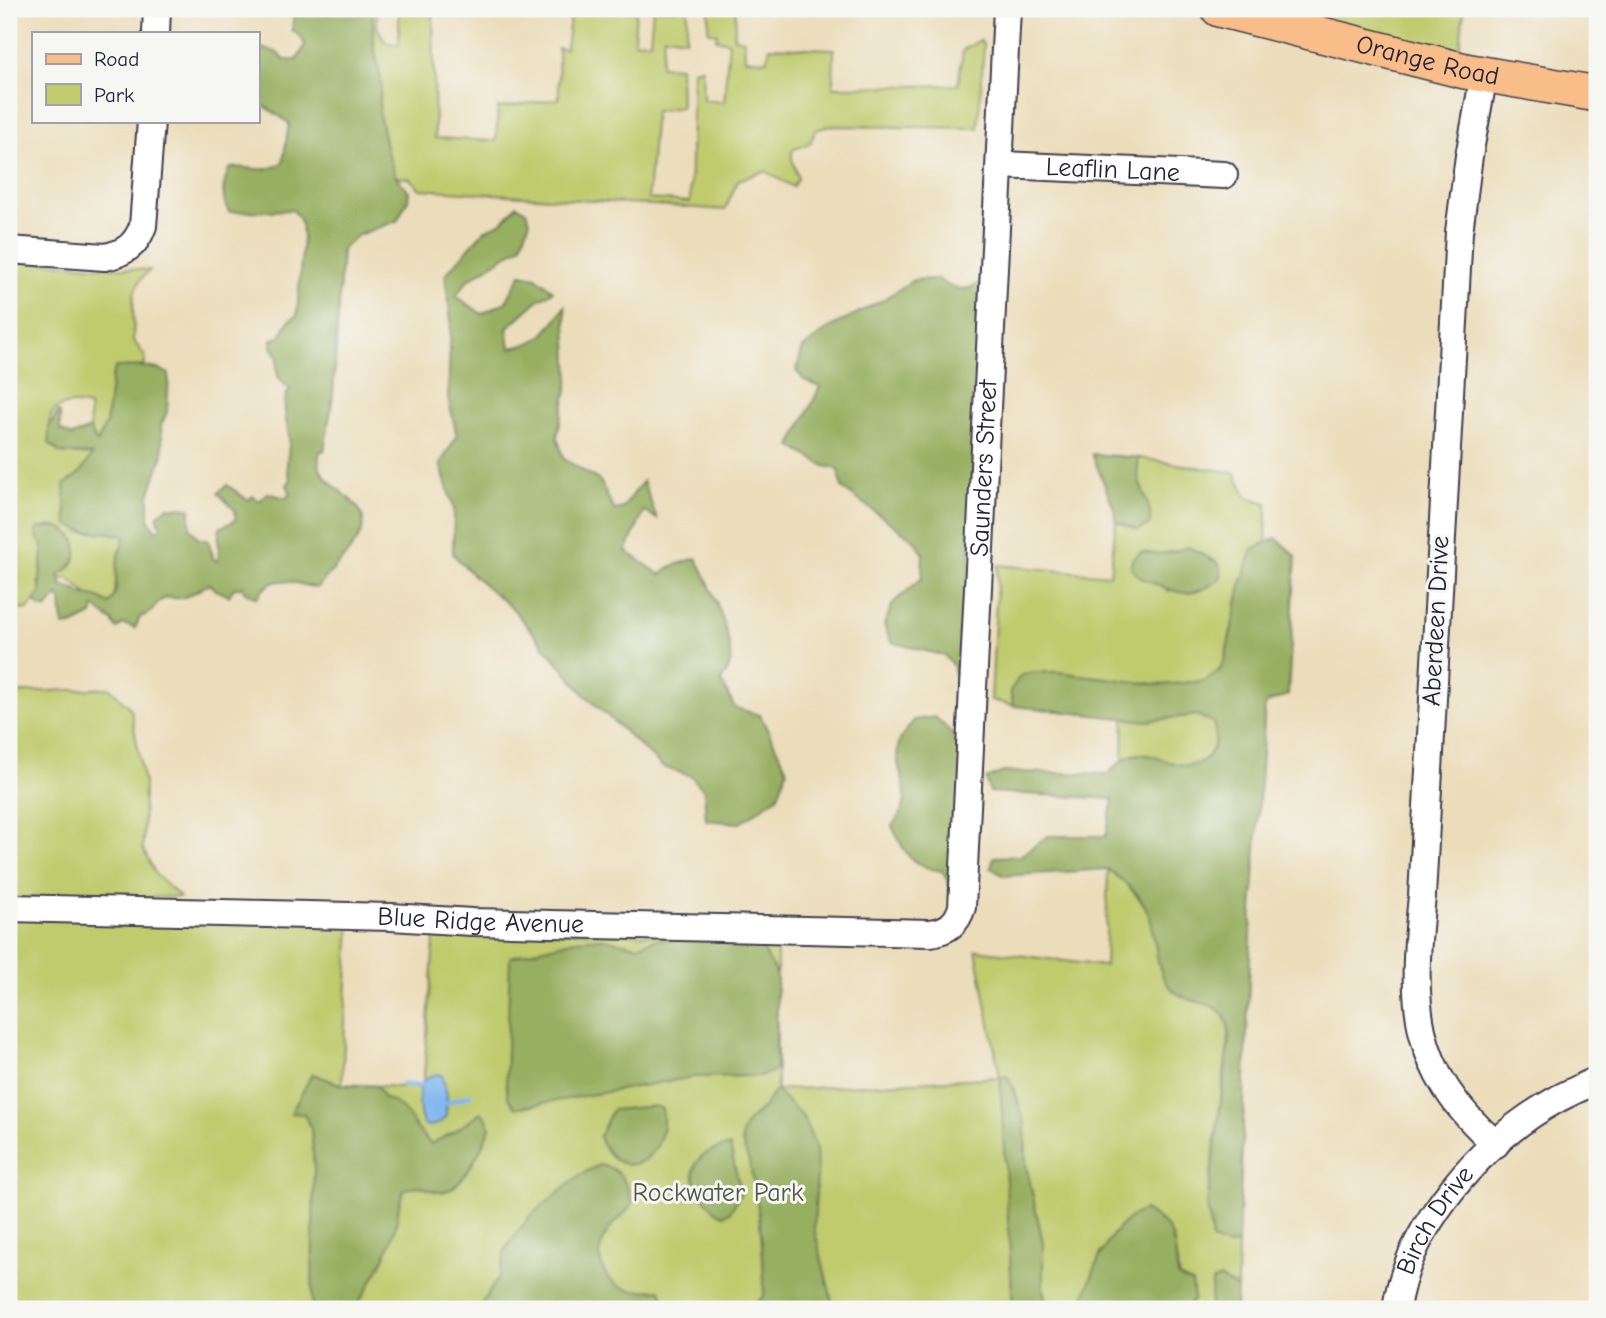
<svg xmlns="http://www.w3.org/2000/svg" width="1606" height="1318" font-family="'Comic Neue',sans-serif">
<rect width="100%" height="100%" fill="#f6f6f2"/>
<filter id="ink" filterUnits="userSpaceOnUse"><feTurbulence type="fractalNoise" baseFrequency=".0143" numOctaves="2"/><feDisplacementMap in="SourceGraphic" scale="14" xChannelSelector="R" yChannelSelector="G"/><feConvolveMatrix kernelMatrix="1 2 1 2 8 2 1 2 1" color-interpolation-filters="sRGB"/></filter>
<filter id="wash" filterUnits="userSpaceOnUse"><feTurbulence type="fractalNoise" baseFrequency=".00686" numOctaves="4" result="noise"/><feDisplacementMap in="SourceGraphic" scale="28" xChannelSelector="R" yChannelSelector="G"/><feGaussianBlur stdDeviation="1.57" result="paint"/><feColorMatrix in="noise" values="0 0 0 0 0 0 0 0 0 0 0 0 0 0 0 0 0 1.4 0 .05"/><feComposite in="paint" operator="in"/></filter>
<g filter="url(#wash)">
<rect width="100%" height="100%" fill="#ebddba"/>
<path fill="#bfcb6d" stroke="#707654" stroke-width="2" fill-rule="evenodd" d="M372 9H377V27L386 43 399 45V9H433L435 138 496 141 498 108 559 99 558 48 566 49 571 9H636L634 42 650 41 653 9H688L686 39 664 36 661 66 680 67 681 107 655 111 648 199 690 202 693 70 702 68 703 100 724 102 729 42 716 39 717 34 708 31 709 9H736L734 38 744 40 745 59 767 60 770 47 834 49 833 87 958 85 963 50 980 40 984 45 978 128 828 126 816 130 810 143 792 150V159L798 178 793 187 765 171 738 180 725 210 420 189 409 178 396 177 387 152 379 114 381 81 374 47Z
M1269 9H1464L1459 55Z
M9 260 150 270C125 290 136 312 133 340L145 356V366L116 368 106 424 97 443 90 429 89 406C72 402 50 403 49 425 49 433 57 445 60 452L93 455 81 472 64 486 80 532H111L125 536C122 545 119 554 117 563 114 583 120 592 106 611L68 578 38 582 41 592 28 609 9 611Z
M1139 458 1235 473 1247 497 1267 503 1266 543 1253 549 1242 581 1225 659 1219 671 1204 681 1162 685 1057 672 1010 691 1014 706 991 700 998 565 1110 575 1116 521 1139 530 1143 496 1136 478ZM1188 547 1218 563 1169 591 1154 583 1141 552C1158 556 1172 553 1188 547Z
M110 688 131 709 144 783 143 849 156 875 180 897 9 898V693Z
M1196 715 1213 722C1220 745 1210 768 1182 765 1168 763 1154 755 1139 754 1134 754 1128 757 1123 759L1124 717 1147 721Z
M1108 869 1126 883 1147 908 1162 972 1181 996 1205 1002 1220 1009 1230 1028 1207 1205 1227 1246 1238 1244 1237 1289 1220 1278 1213 1282 1210 1309H1186L1194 1299 1179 1277 1173 1237 1101 1252 1082 1304 1078 1309 1047 1308 1043 1289V1243L1026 1165 1024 1123 1014 1087 1001 1077 1013 1309H317L342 1085 313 1074 292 1113H304L311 1128 314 1167 312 1309H9V917L350 923 342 1084 423 1088 435 927 777 939V1090L1000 1077 976 950 1105 966ZM575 940 625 943 638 946 511 957Z"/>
<path fill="#97af60" stroke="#5c684e" stroke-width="2" d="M295 9H372L374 47 381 81 379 114 387 152 396 177 409 191 408 200 397 221 358 235 342 249 333 395 324 451H320C308 490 381 497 359 537 350 554 329 573 317 588 293 584 273 570 257 598L244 591 243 586 233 589 229 596 216 590 210 584C199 588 191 597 179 598 172 599 167 595 162 600 151 608 155 613 140 617L135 628 123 624 117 629 112 621 94 607 92 615 72 625 63 626 61 600 58 596 47 608H40L34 601 41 592C36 575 46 559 42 546 40 539 36 539 36 530 72 514 94 557 59 575L62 586C70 586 73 590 80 593 93 598 95 594 109 604 120 592 115 579 117 565 118 555 122 545 125 536 103 529 88 536 67 524L64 485 81 472 92 455 60 453 49 443V427L58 412 60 413V430L72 436 90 429 94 439 98 442 106 424 112 375 116 367C134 367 153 364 169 374L167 412 161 425 163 454 149 495V520L156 531 161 528 157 516 168 507 190 508V528L199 539 208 540 214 560 218 561C220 550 217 539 220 528L236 520 235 510 218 493 227 485 248 500 253 496 259 501 268 493 286 498 291 494 287 485 291 480C282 464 291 453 289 437 287 423 280 401 290 389 276 379 275 372 278 356L271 346 272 339 280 337 288 322 297 315 303 236 300 220 293 210 229 212C221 197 222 184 230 168 252 165 261 176 283 162L289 123 257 101V47L276 52 285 60H297L305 45 301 37 292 30Z
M517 205 527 212 530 221 521 246 468 280 456 296 482 314 506 302 521 274 536 277 553 291 537 301 507 328 510 348C541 344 548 331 565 306L569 379 557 437 564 459 600 481 614 510 623 508 643 481 657 519 644 511 626 551 661 575 669 567 696 558C708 579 737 645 729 667 728 672 723 677 721 681L735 708 760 715 787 769 778 796 740 823 706 820 704 790 691 776 663 767 585 695 514 610 473 575 453 554 454 509 440 464 457 436 448 398 451 321 445 275 485 230 502 222Z
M938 279C953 291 963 292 981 283L957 870 952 890 942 871C909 866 906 854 892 826 922 789 890 776 899 743 901 735 910 727 914 720L935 717 953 734 961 729 954 667 945 656 891 642 884 625 893 603 922 578 923 553 914 540 842 488 838 469 825 466 791 446 820 387 804 380 796 371 803 348 832 326 885 299 913 280Z
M1092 454 1139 458C1132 487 1153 496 1150 524L1139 530 1116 521 1114 508Z
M1276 538 1296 556 1288 695 1265 704 1252 912 1238 1244 1227 1246 1212 1240 1207 1205 1229 1043C1232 991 1192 1013 1169 986 1152 965 1158 931 1146 908 1139 892 1121 880 1108 869L1004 876 991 868 994 857 1020 856 1048 836H1106L1113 799 990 792 986 779 1003 772 1108 774C1116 766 1123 758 1134 755 1150 752 1167 763 1182 765 1210 767 1220 745 1213 722L1196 715 1147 721 1014 706 1010 691 1020 676 1032 672H1057L1162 685 1204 681 1219 671 1225 659 1242 581 1253 549Z
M1188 547 1218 563 1222 573 1220 578C1196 599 1181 595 1153 583 1143 579 1137 577 1131 568L1132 559 1141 552C1158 556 1172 553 1188 547Z
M600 938 638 946 656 939 731 941 762 948 777 975 776 1070 760 1076 693 1077 516 1108 508 1098 506 1082 510 957 575 940Z
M312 1074 342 1085 377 1086 384 1098C410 1107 412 1128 431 1144L454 1132 481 1112 487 1119 490 1128C483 1145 462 1192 441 1192 427 1193 422 1180 404 1190 397 1203 399 1215 395 1229 387 1257 371 1285 354 1309H312L314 1167 311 1128 304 1114 291 1113Z
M1008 1076 1025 1123 1026 1165 1043 1243V1289L1047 1307 1050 1309H1013L1000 1077Z
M776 1090 803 1117 816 1147 817 1173 814 1228 834 1309H750L764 1296C764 1251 760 1207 749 1162 746 1152 739 1142 743 1131 746 1120 757 1115 764 1107 768 1101 771 1095 776 1090Z
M656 1106 662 1109C671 1155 623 1192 599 1137L612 1110Z
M730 1146 741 1193 730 1212 724 1215C713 1211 711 1207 704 1198 681 1169 699 1150 730 1146Z
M599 1165C621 1167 626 1183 633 1203 625 1216 612 1222 605 1236 594 1258 602 1282 627 1289 637 1292 650 1290 660 1290L665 1299 664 1309H478L500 1275 505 1250 529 1217 580 1175Z
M1144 1210C1178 1228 1173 1242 1178 1277L1192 1283 1194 1299 1186 1309H1078L1082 1304C1094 1269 1107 1225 1144 1210Z
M1220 1278 1237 1289 1236 1309H1210L1212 1282Z"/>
<path fill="#80b5ee" stroke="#516c94" stroke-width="2" d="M438 1074 442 1076 447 1095 446 1116C441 1123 433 1128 424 1125 419 1116 417 1093 422 1083 425 1077 432 1075 438 1074Z"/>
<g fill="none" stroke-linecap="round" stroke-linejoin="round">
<path stroke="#80b5ee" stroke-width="5" d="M403 1085 422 1086
M446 1103 470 1095"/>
</g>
</g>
<g filter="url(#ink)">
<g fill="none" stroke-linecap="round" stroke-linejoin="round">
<g stroke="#403e4e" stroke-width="30">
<g id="minor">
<path d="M156 33 157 9"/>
<path d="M1484 75 1469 156 1459 232 1422 896C1411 1002 1409 1069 1496 1144"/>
<path id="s1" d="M1001 165 1224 175"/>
<path d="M9 250 105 257C125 253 136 245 143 226L151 121"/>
<path id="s2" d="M9 908 391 917 472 922 930 933C947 931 957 924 962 907L1007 9"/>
<path id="s3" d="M1396 1309C1408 1226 1481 1142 1554 1101 1568 1093 1583 1087 1597 1080"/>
</g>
</g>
<g stroke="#403e4e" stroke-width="38">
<g id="major">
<path id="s4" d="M1219 9 1465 71 1597 94"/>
</g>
</g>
<use href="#minor" stroke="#fff" stroke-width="26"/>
<use href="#major" stroke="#f8bd89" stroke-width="35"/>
</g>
</g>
<g text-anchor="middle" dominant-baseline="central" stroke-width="6" stroke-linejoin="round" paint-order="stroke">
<g font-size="26" fill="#22223b" stroke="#f6f6f2">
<text stroke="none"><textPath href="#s4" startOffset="215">Orange Road</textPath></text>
<text stroke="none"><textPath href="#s1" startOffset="112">Leaflin Lane</textPath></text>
<text stroke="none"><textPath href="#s2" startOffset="1405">Saunders Street</textPath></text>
<text transform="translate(1436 621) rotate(-87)">Aberdeen Drive</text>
<text stroke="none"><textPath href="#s2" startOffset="472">Blue Ridge Avenue</textPath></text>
<text stroke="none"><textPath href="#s3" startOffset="98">Birch Drive</textPath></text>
</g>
<g font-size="26" fill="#51554a" stroke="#f6f6f2">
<text x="718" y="1193">Rockwater Park</text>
</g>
</g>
<rect width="1606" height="1318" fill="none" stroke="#f6f6f2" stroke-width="35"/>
<rect x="32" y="32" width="228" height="91" fill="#f6f6f2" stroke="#a1a1a9" stroke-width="2"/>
<rect x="46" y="54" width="35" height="10" fill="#f8bd89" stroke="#a1a1a9" stroke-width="2"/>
<text x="94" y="66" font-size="21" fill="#22223b">Road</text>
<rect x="46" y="84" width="35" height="21" fill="#bfcb6d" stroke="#a1a1a9" stroke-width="2"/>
<text x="94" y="102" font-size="21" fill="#22223b">Park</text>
</svg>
